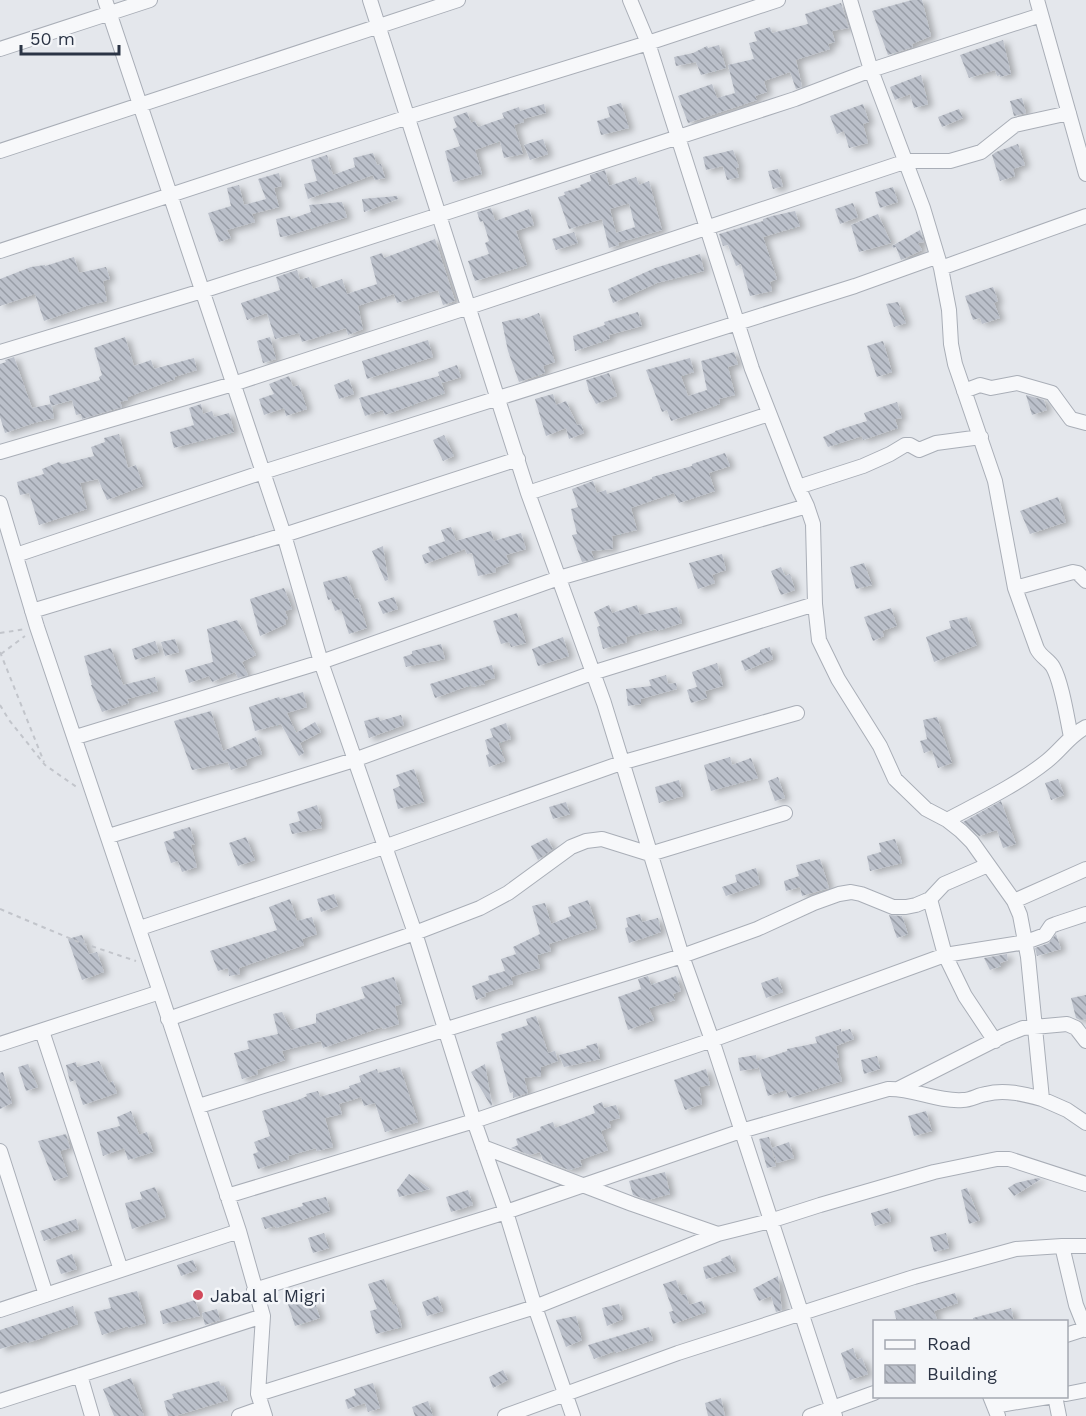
<svg xmlns="http://www.w3.org/2000/svg" width="1086" height="1416" font-family="'Work Sans',sans-serif">
<defs>
<pattern id="building-back-hatch" width="6" height="6" patternUnits="userSpaceOnUse" patternTransform="scale(1.5)"><rect width="6" height="6" fill="#bbc0ca"/><path d="M-1 5l2 2M0 0l6 6M5-1l2 2" fill="none" stroke="#989da6"/></pattern>
<filter id="shadow"><feDropShadow dx="5" dy="2.5" stdDeviation="3" flood-color="#0004"/></filter>
</defs>
<rect width="100%" height="100%" fill="#e4e7ec"/>
<path fill="url(#building-back-hatch)" fill-rule="evenodd" filter="url(#shadow)" d="M912 0H922L931 36 912 44 913 47 888 55 872 11Z
M841 3 849 28 832 31 835 42 828 44 830 49 796 60 802 87 796 89 790 72 764 81 767 92 755 96 757 100 688 123 678 96 712 84 717 98 735 93 728 65 754 59 749 43 757 41 754 32 770 27 772 33 808 24 805 14Z
M1003 40 1011 74 1000 77V75L997 76 995 70 969 78 960 55Z
M719 45 726 68 701 75 696 62 676 66 674 57 693 53 707 46 708 48Z
M921 75 928 104 914 108 910 94 895 100 890 87Z
M1022 98 1026 113 1014 116 1010 101Z
M621 103 629 128 601 135 597 121 610 117 607 107Z
M544 104 546 113 523 119 524 122 514 125 523 154 504 158 500 141 475 150 482 174 453 182 445 151 460 146 453 129 457 127 453 117 467 112 471 123 475 121 478 127 504 118 502 113 519 107 520 111Z
M863 104 869 122 863 124 868 143 849 148 844 131 837 134 830 116Z
M959 109 963 118 942 127 938 117Z
M543 139 548 154 530 160 524 145Z
M1018 144 1025 165 1013 169 1015 176 1000 181 992 155 996 152Z
M733 150 739 167 736 168 739 177 727 180 723 166 706 170 703 157Z
M373 153 377 165 381 164 385 178 375 180 373 175 308 199 304 184 317 181 311 160 327 155 333 175 355 167 353 158Z
M778 169 783 186 773 189 768 171Z
M605 170 609 186 636 177 639 185 649 181 662 230 618 243 619 245 609 248 602 219 569 229 558 197 565 195 564 192 581 187 580 185 591 181 590 175ZM629 203 635 227 616 233 610 209Z
M279 173 282 186 274 188 279 207 252 214 255 222 227 230 231 238 219 242 208 213 231 206 227 188 239 185 244 205 266 199 258 179Z
M893 187 898 202 880 208 875 192Z
M397 196 398 199 364 212 362 199Z
M342 202 347 217 287 236 280 237 276 219 290 216 291 219 311 212 309 205Z
M853 203 858 217 840 224 835 209Z
M491 208 495 221 529 209 534 225 516 231 527 265 475 281 468 261 489 254 485 243 489 241 483 221 480 222 477 212Z
M795 211 800 226 763 237 777 279 770 282 772 291 750 296 741 264 736 266 728 245 723 246 719 234 763 221V219L772 216Z
M878 214 891 243 859 252 851 225Z
M920 230 924 242 918 243 922 250 901 260 896 247 893 248 892 246Z
M574 232 578 243 556 250 552 239Z
M435 239 455 301 443 305 438 290 397 303 394 294 358 306 363 329 348 335 346 328 302 342 299 333 275 339 267 313 247 320 241 303 280 290 276 277 297 270 300 280 309 277 313 289 342 279 347 294 377 284 370 257 382 253 384 258Z
M700 254 704 271 657 283 613 303 608 289 655 268Z
M74 257 79 273 106 267 110 279 103 281 107 301 86 306 44 321 35 294 0 306V279L31 267 45 265V266Z
M993 287 998 301 994 303 1000 318 982 324 980 318 973 320 965 296Z
M898 302 906 323 894 327 886 304Z
M638 312 642 326 609 335 610 339 575 351 573 336 605 325 604 322Z
M539 313 555 362 543 366 545 373 519 382 508 351 502 322 520 318 521 320Z
M125 337 134 366 151 360 154 369 194 358 197 370 174 377 175 379 128 397V400L120 402 122 407 82 419 81 414 76 415 72 400 51 406 49 396 100 380 99 377 102 375 94 348Z
M270 337 276 359 263 363 257 341Z
M428 340 433 357 367 379 362 361Z
M883 341 892 372 877 377 867 346Z
M734 352 738 364 728 367 735 395 719 399 720 404 671 421 667 410 662 412 646 370 690 358 694 372 681 376 688 396 707 390 701 361Z
M14 357 32 408 51 404 54 418 34 423 5 433 0 417V364L6 362 5 360Z
M457 365 461 377 442 383 438 372Z
M609 373 617 396 596 404 589 391 586 380Z
M289 376 293 387 299 385 307 409 286 416 284 408 264 415 259 399 274 394 269 384Z
M439 376 445 393 385 415 383 410 365 416 359 398Z
M349 379 354 394 339 399 334 385Z
M553 394 556 405 566 401 577 425 581 424 584 433 569 439 566 428 546 436 535 399Z
M1026 395 1044 400 1047 410 1032 415Z
M897 402 902 418 895 419 898 428 863 440 862 436 828 447 823 437 835 432V431L867 421 864 413Z
M201 404 203 414 212 411 214 417 229 413 234 432 174 448 170 432 194 425 189 408Z
M119 434 128 468 136 465 143 486 107 500 98 479 80 483 87 509 39 525 29 493 20 495 17 482 44 474 42 469 59 462 62 464 94 456 91 447 105 442 104 438Z
M444 435 454 456 443 461 433 440Z
M725 453 730 466 709 473 715 491 679 503 674 493 631 508 637 530 612 536 613 549 591 551 594 559 582 562 572 535 577 534 571 509 578 507 572 489 593 481 597 493 606 490 607 494 652 479V477L692 466V464Z
M1058 497 1066 522 1030 534 1020 511Z
M451 527 456 541 491 531 494 541 521 533 526 549 506 555 509 563 495 568 496 572 478 576 472 553 467 554 465 549 425 564 422 555 430 552 428 547 445 541 441 530Z
M383 546 388 580 385 581 372 551Z
M722 554 726 570 712 575 715 583 698 589 689 563Z
M864 563 872 585 856 589 850 567Z
M781 567 785 576 790 574 795 590 781 595 771 571Z
M347 576 355 599 358 598 367 628 349 634 341 609 335 611 331 599 328 600 323 582Z
M284 588 292 609 285 611 288 619 285 620 286 624 260 636 250 599Z
M394 597 398 609 383 614 378 602Z
M609 605 612 613 637 605 640 615 677 607 682 623 657 631 656 629 626 637 627 642 603 649 597 627 600 626 594 612Z
M891 608 897 626 882 631 884 636 873 641 864 617Z
M517 613 526 643 511 647 509 642 501 644 493 621Z
M967 617 977 645 934 662 926 637 951 628 949 621Z
M237 620 256 655 242 662 248 675 238 678 235 672 212 682 209 676 189 683 185 670 213 662 207 629Z
M563 637 569 656 538 666 532 649Z
M175 639 179 652 165 656 161 642Z
M155 641 159 652 135 660 132 649Z
M441 644 445 659 406 667 403 657 412 654V651Z
M770 647 773 659 745 671 741 661 760 652V650Z
M111 648 123 685 155 677 158 691 127 699 129 703 102 712 91 685H92L84 656Z
M717 663 723 686 705 691 707 698 691 703 687 690 697 687 692 672Z
M492 665 495 678 484 681 485 684 472 687 471 685 435 698 430 684Z
M666 675 668 684 676 683 677 689 641 699V704L628 706 626 689 651 686 649 680Z
M303 692 307 707 287 713 296 733 315 722 321 732 300 743 304 753 299 756 281 724 255 731 249 707 279 697 280 699Z
M211 711 223 751 256 737 262 754 245 760 247 765 231 770 228 762 192 770 174 721Z
M401 715 404 725 369 738 364 721 379 717 380 721Z
M937 717 952 763 938 768 932 750 924 753 920 741 927 739 923 720Z
M506 723 511 739 498 743 505 761 489 767 486 755 489 754 485 740 493 737 490 729Z
M730 757 732 765 751 758 758 778 711 791 704 765Z
M414 769 424 802 398 809 393 789 400 786 396 775Z
M778 777 785 798 775 801 768 781Z
M1058 779 1064 795 1051 800 1045 783Z
M679 780 683 796 659 803 655 787Z
M1001 801 1016 844 1003 848 997 830 979 836 963 822Z
M566 802 570 814 553 819 549 807Z
M317 805 322 822H320L322 828 292 834 289 824 300 821 297 812Z
M190 827 195 844 191 845 197 867 182 872 178 861 171 863 164 842 175 838 173 832Z
M246 837 255 860 238 866 229 843Z
M547 838 553 849 538 860 531 846Z
M895 839 902 863 870 871 867 856 881 852 879 843Z
M820 859 829 888 802 896 800 887 786 891 784 881 799 876 796 865Z
M756 868 760 884 726 896 722 887 737 882 735 875Z
M334 894 338 906 321 912 317 899Z
M290 899 297 921 312 917 317 934 302 939 304 945 239 968 240 974 229 976 228 968 218 971 210 951 277 930 269 907Z
M588 900 597 928 549 944 551 951 537 955 540 968 511 977 513 984 485 993 486 996 476 1000 472 986 489 980 488 976 505 971 501 959 516 954 513 947 540 934 532 906 545 903 551 924 571 916 568 907Z
M640 914 642 922 658 918 661 932 629 943 625 928 628 927 626 918Z
M889 915 902 916 908 934 897 938Z
M1056 934 1061 949 1037 956 1035 948 1049 943Z
M82 935 89 954 97 952 104 972 82 980 68 939Z
M1007 954 1008 960 1000 963 1001 966 990 970 984 958Z
M648 976 651 985 676 976 681 991 673 994 675 1000 649 1008 654 1020 628 1030 618 997 641 989 638 979Z
M394 977 402 1004 395 1006 399 1024 383 1029 382 1027 323 1048 321 1041 282 1051 285 1060 257 1070 258 1074 242 1079 234 1053 249 1049 247 1041 278 1034 273 1014 282 1012 291 1030 316 1023V1014L365 998 361 987Z
M778 977 783 992 766 998 761 983Z
M1086 995V1019L1080 1020 1076 1018 1071 998Z
M536 1016 548 1053 555 1051 558 1061 541 1067V1076L524 1078 528 1093 513 1098V1092L510 1093 496 1042 503 1040 501 1034 528 1025 526 1019Z
M841 1029V1032L850 1029 854 1039 836 1046 839 1058H836L842 1081 789 1098 786 1090 768 1096 758 1065V1068L740 1071 738 1058 756 1055 757 1061 787 1051V1049L817 1043 815 1037Z
M597 1043 600 1059 564 1067 559 1055 587 1048 586 1046Z
M877 1056 880 1069 864 1074 861 1060Z
M99 1061 109 1083 113 1081 117 1093 83 1105 75 1080 70 1082 66 1065 76 1062 77 1067Z
M28 1064 38 1087 26 1091 18 1067Z
M485 1064 492 1105 491 1106 471 1072Z
M400 1067 418 1122 385 1132 375 1103 364 1106 361 1097 339 1104 342 1114 325 1118 333 1147 317 1151 316 1148 288 1156 289 1159 258 1169 253 1154 258 1152 254 1142 270 1136 262 1111 298 1100 307 1096 306 1094 318 1091 320 1097 350 1088 349 1086 361 1082 359 1076 377 1069 378 1073Z
M706 1069 710 1085 699 1087 702 1104 685 1110 674 1080Z
M3 1072 12 1103 0 1109V1073Z
M602 1102 604 1108 616 1105 620 1118 609 1121 611 1127 601 1131 608 1150 580 1160 582 1166 569 1170 543 1160 540 1152 530 1155 511 1148 518 1145 516 1139 541 1130 540 1127 553 1122 555 1128 595 1113 593 1106Z
M131 1111 139 1135 147 1132 153 1152 128 1160 124 1148 103 1156 97 1132 120 1126 117 1117Z
M926 1111 932 1131 914 1136 908 1116Z
M66 1134 70 1148 60 1151 68 1176 54 1181 38 1141Z
M769 1137 776 1166 767 1168 759 1139Z
M789 1142 794 1158 777 1163 772 1148Z
M665 1172 670 1194 648 1200 633 1195 629 1181Z
M409 1174 430 1189 399 1197 397 1190Z
M1038 1178 1041 1179 1014 1196 1008 1188 1016 1183Z
M155 1187 166 1217 132 1229 125 1203 142 1199 140 1192Z
M967 1188 980 1220 969 1224 961 1190Z
M468 1190 473 1205 451 1212 446 1197Z
M326 1197 330 1211 276 1228 275 1226 265 1229 261 1218 303 1206 302 1203Z
M888 1208 891 1221 875 1226 871 1213Z
M76 1219 79 1229 44 1241 40 1231Z
M324 1233 329 1248 313 1253 308 1238Z
M946 1233 949 1248 934 1252 930 1237Z
M72 1254 77 1269 61 1274 56 1260Z
M730 1255 736 1271 706 1279 703 1267 722 1261 721 1259Z
M193 1260 197 1270 181 1276 177 1265Z
M778 1276 782 1310 776 1312 771 1296 759 1301 753 1289Z
M384 1279 393 1305 396 1304 402 1327 376 1334 370 1311 377 1309 368 1284Z
M676 1280 681 1295 686 1294 689 1305 702 1301 706 1312 673 1324 669 1312 673 1311 663 1284Z
M137 1291 146 1323 128 1328V1326L102 1335 94 1312 111 1308 108 1298Z
M302 1293 307 1306 315 1303 320 1318 295 1326 286 1298Z
M955 1293 958 1303 934 1311 938 1322H897L894 1311Z
M438 1296 443 1311 427 1316 422 1302Z
M195 1300 200 1316 163 1324 160 1311Z
M619 1304 623 1319 607 1326 602 1308Z
M73 1306 78 1324 43 1336V1338L27 1343 26 1341 0 1349V1330Z
M1011 1308 1014 1322H973V1318Z
M217 1309 220 1320 205 1325 202 1313Z
M576 1316 582 1340 566 1347 556 1320Z
M649 1327 653 1340 615 1353V1351L594 1359 588 1345Z
M853 1348 857 1360 862 1358 868 1374 850 1380 841 1353Z
M503 1370 508 1380 493 1388 489 1377Z
M131 1378 144 1416H114L103 1389Z
M219 1381 221 1386H224L228 1400 175 1416H168L164 1401 174 1398 172 1394Z
M373 1383 380 1408 368 1412 365 1403 348 1409 345 1400 356 1395 354 1389Z
M721 1398 725 1416H708L705 1403Z
M428 1401 433 1416H415L412 1407Z"/>
<g fill="none" stroke-linecap="round" stroke-linejoin="round">
<g stroke="#a9aeb7" stroke-width="16">
<path id="minor" d="M105 0 284 535 321 662 415 933 474 1121 506 1212 535 1307 573 1416
M370 0 528 493 604 703 682 956 712 1040 835 1416
M630 0 648 43 752 369 798 487 807 506 813 524 815 604 819 640 838 679 880 746 895 779 926 809 947 820 961 831 972 842 1014 901 1020 915 1028 957 1042 1099 1067 1110 1086 1123
M850 0 871 70 923 208 941 268 949 310 951 344 955 364 995 481 1015 588 1037 649C1041 657 1049 660 1053 667 1062 683 1067 718 1071 737
M1037 0 1086 174
M0 49 150 0
M0 151 458 0
M0 251 408 117 648 43 778 0
M941 268 1086 216
M0 352 202 291 439 215 795 99 871 70 1041 15
M964 391 980 385 991 388 1017 383 1052 393 1071 419 1086 423
M0 452 233 384 469 307 907 161H950L981 152 1015 125 1069 113
M798 487 863 466 890 454 905 445H910L919 450 936 443 981 437
M528 493 769 414
M0 503 37 627 160 992 0 1044
M16 555 263 472 855 286 936 257
M1015 588 1073 572 1078 573 1086 581
M32 611 284 535 518 459
M76 737 321 662 559 578 807 506
M947 820C981 802 1017 785 1047 761 1061 750 1070 735 1086 727
M109 836 354 760 592 673 815 604
M930 899 945 955 965 996 995 1041
M1014 901 1086 869
M140 928 384 847 624 762 797 713
M160 992 239 1231 263 1316 258 1394 265 1416
M168 1019 415 933 480 908 508 893 571 847 586 841 602 839 650 854 785 813
M42 1031 121 1270
M898 1089 1003 1036 1023 1028 1067 1024 1076 1028 1086 1041
M199 1106 682 956 757 929 814 903 839 894 851 892 861 894 893 907H906L916 905 930 899 944 884 988 865
M483 1147 632 1204 718 1234
M0 1151 46 1295
M227 1196 474 1121 712 1040 945 955 1026 942 1045 935 1051 926 1056 924 1086 914
M1062 1246H1086
M254 1290 506 1212 741 1131 888 1089C913 1088 937 1102 963 1100 971 1100 978 1095 986 1094 1004 1089 1024 1094 1042 1099
M0 1310 239 1231
M1066 1335 1085 1329
M80 1375 92 1416
M258 1394 535 1307 718 1234 770 1221 820 1205 934 1172 997 1159H1009L1086 1184
M1066 1394 1086 1390
M990 1396 998 1416
M1055 1396 1059 1416
M0 1401 263 1316
M994 1406 1054 1396
M239 1416 262 1408
M505 1416 678 1353 914 1277 1016 1249 1062 1246 1076 1305 1086 1330
M810 1416 874 1393"/>
</g>
<path stroke="#c2c5cb" stroke-width="2" stroke-dasharray="4.5 4.5" stroke-linecap="butt" d="M0 633 26 629
M0 652 44 762
M1 654 25 636
M0 705 9 720 45 765 78 788
M0 909 76 941 136 961"/>
<use href="#minor" stroke="#f7f8fa" stroke-width="14"/>
</g>
<circle fill="#d1495b" stroke="#f4f6f9" stroke-width="2" cx="198" cy="1295" r="6"/>
<g text-anchor="middle" dominant-baseline="central" stroke-width="5" stroke-linejoin="round" paint-order="stroke">
<g font-size="18" fill="#2b3445" stroke="#f4f6f9" text-anchor="start">
<text x="210" y="1295">Jabal al Migri</text>
</g>
</g>
<rect x="873" y="1320" width="195" height="78" fill="#f4f6f9" stroke="#a4a8b1" stroke-width="1.5"/>
<rect x="885" y="1340" width="30" height="9" fill="#f7f8fa" stroke="#a4a8b1" stroke-width="1.5"/>
<text x="927" y="1350" font-size="18" fill="#2b3445">Road</text>
<rect x="885" y="1365" width="30" height="18" fill="url(#building-back-hatch)" stroke="#a4a8b1" stroke-width="1.5"/>
<text x="927" y="1380" font-size="18" fill="#2b3445">Building</text>
<path d="M21 45v9h98v-9" fill="none" stroke="#2b3445" stroke-width="3"/>
<text x="30" y="45" font-size="18" fill="#2b3445" stroke="#f4f6f9" stroke-width="4.5" paint-order="stroke">50 m</text>
</svg>
